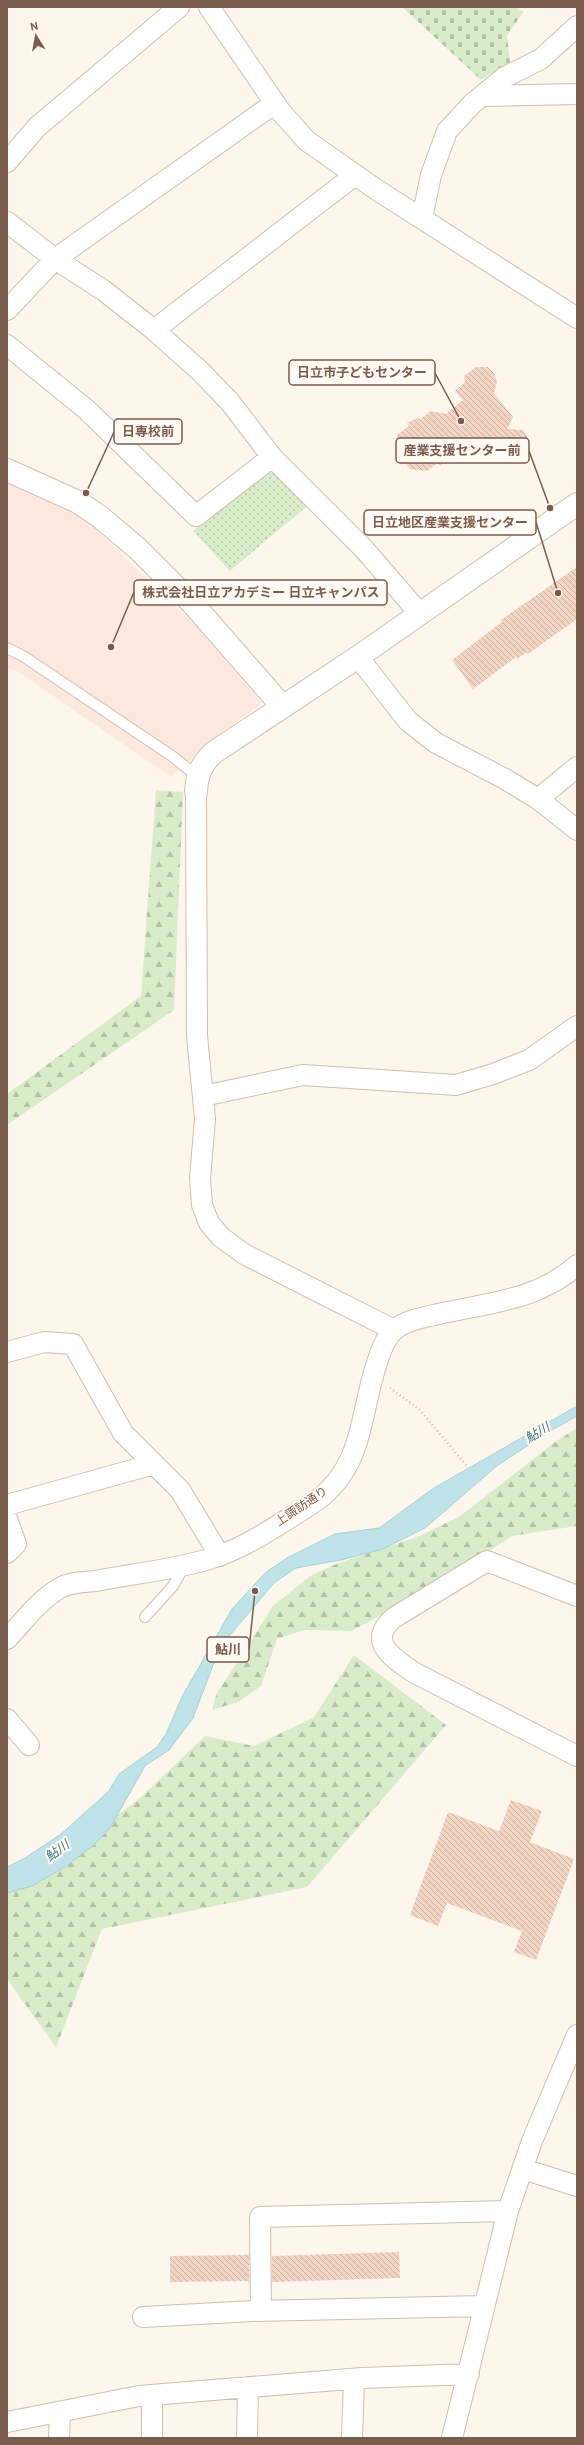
<svg xmlns="http://www.w3.org/2000/svg" width="584" height="2445" font-family="Overpass,'Noto Sans JP',sans-serif">
<defs>
<pattern id="grass-dots" width="8" height="8" patternUnits="userSpaceOnUse"><rect width="8" height="8" fill="#d8ecc9"/><path d="M2 2h.1M6 6h.1" fill="none" stroke="#b4c2a5" stroke-width="1.8" stroke-linecap="round"/></pattern>
<pattern id="forest-firs" width="22" height="20" patternUnits="userSpaceOnUse"><rect width="22" height="20" fill="#d8ecc9"/><path d="M5 1l3.5 6h-7zM16 11l3.5 6h-7z" fill="#b4c2a5"/></pattern>
<pattern id="cemetery-stones" width="16" height="16" patternUnits="userSpaceOnUse"><rect width="16" height="16" fill="#d8ecc9"/><path d="M2 7V4a2 2 0 0 1 4 0v3zM10 15v-3a2 2 0 0 1 4 0v3z" fill="#b4c2a5"/></pattern>
<pattern id="building-back-hatch" width="6" height="6" patternUnits="userSpaceOnUse"><rect width="6" height="6" fill="#f3d5c3"/><path d="M-1 5l2 2M0 0l6 6M5-1l2 2" fill="none" stroke="#cab0a1"/></pattern>
</defs>
<rect width="100%" height="100%" fill="#fdf6ec"/>
<path fill="#fde8e0" d="M7 482 83 517 196 626 262 703 213 739 171 777 17 671 7 668Z"/>
<path fill="url(#grass-dots)" d="M272 468 306 507 230 571 193 531Z"/>
<path fill="url(#forest-firs)" d="M156 790 183 792 174 1010 7 1125V1094L141 996Z
M577 1428V1526L512 1536 450 1577 352 1631 304 1630 277 1639 261 1686 238 1702 212 1710 216 1695 273 1606 310 1576 336 1564 417 1537 459 1517 555 1442Z
M354 1655 446 1725 307 1887 102 1929 56 2047 7 1979V1889L28 1881 138 1800 205 1736 254 1746 314 1717Z"/>
<path fill="url(#cemetery-stones)" d="M402 7H517L523 12 507 36 510 62 481 80Z"/>
<path fill="#bfe3e8" stroke="#a5d3da" d="M577 1406V1416L547 1433 498 1465 425 1528 383 1549 341 1560 296 1568 274 1583 220 1647 193 1718 169 1750 145 1766 110 1828 95 1844 65 1867 32 1886 7 1893V1867L25 1858 61 1834 108 1792 119 1774 157 1747 166 1734 183 1695 232 1609 266 1572 287 1558 335 1534 379 1528 434 1488Z"/>
<path fill="url(#building-back-hatch)" d="M476 367H488L494 373 497 381 494 393 513 417 507 429 523 430 529 440 528 448 524 456 519 459 505 458V461L489 459V455L482 456 468 439 440 465 436 464 427 471 410 469 396 451 397 435 409 426 407 423 417 418 421 419 431 411 446 414 463 400 455 391 465 382 464 376Z
M577 567V619L528 654 527 652 517 659 516 657 473 689 452 660 502 622 501 620Z
M511 1800 542 1811 530 1842 574 1859 536 1960 514 1952 522 1931 447 1903 438 1926 410 1915 448 1812 499 1831Z
M399 2252 400 2278 272 2282V2256Z
M249 2255V2281L170 2282V2256Z"/>
<g fill="none" stroke-linecap="round" stroke-linejoin="round">
<g stroke="#d1beb0" stroke-width="12">
<path id="service" d="M7 648 23 656 172 756 197 776
M145 1617 173 1586 185 1565"/>
</g>
<g stroke="#d1beb0" stroke-width="22">
<path id="minor" d="M209 7 281 112 307 141 377 190 577 318
M482 96 577 94
M7 162 37 127 179 7
M422 218 431 175 447 131 473 103 505 77 541 59 577 26
M7 222 55 259 103 290 154 330 200 371 230 402 272 457 364 549 420 614
M7 310 55 259 275 103
M154 330 355 175
M7 345 87 410 196 516 272 457
M358 657 408 721 436 743 505 779 538 799 577 830
M196 792 197 1036 205 1119 200 1178 202 1205 209 1223 221 1237 244 1254 394 1330
M538 799 577 767
M203 1096 303 1075 456 1085 493 1074 529 1060 577 1026
M7 1352 44 1342 73 1344 123 1433 180 1490 220 1556
M7 1505 154 1464
M7 1519 16 1544 7 1553
M577 1596 487 1561 395 1617C366 1640 391 1657 413 1672L577 1756
M7 1639C23 1622 39 1600 60 1588 69 1582 86 1582 96 1581 132 1574 170 1570 206 1560 243 1550 278 1525 310 1505 362 1472 359 1422 375 1369 379 1356 384 1339 394 1330 407 1319 427 1317 443 1313 490 1303 540 1299 577 1265
M7 1719 29 1745
M523 2169 577 2186
M261 2311 260 2217 508 2211
M143 2317 254 2311 483 2306
M7 2422 139 2396 362 2378 469 2374
M59 2438 60 2412
M152 2438V2395
M247 2438 248 2387
M352 2438 354 2379
M452 2438 508 2211 532 2141 577 2035"/>
</g>
<g stroke="#d1beb0" stroke-width="24">
<path id="tertiary" d="M7 470 78 502 99 516 137 548 193 604 282 706
M196 792C197 774 201 765 213 753L358 657 577 504"/>
</g>
<path stroke="#d9b8a5" stroke-width="2.5" stroke-dasharray="1 3" stroke-linecap="butt" d="M390 1388 419 1409 466 1465"/>
<use href="#service" stroke="#fff" stroke-width="10"/>
<use href="#minor" stroke="#fff" stroke-width="20"/>
<use href="#tertiary" stroke="#fff" stroke-width="22"/>
</g>
<g text-anchor="middle" dominant-baseline="central" stroke-width="4" stroke-linejoin="round" paint-order="stroke">
<g font-size="12" fill="#7a5c4d" stroke="#fffaf3">
<text transform="translate(302 1507) rotate(-34)">上諏訪通り</text>
</g>
<g font-size="13" font-style="italic" fill="#437c86" stroke="#fffaf3">
<text transform="translate(538 1434) rotate(-31)">鮎川</text>
<text transform="translate(58 1852) rotate(-36)">鮎川</text>
</g>
</g>
<path fill="none" stroke="#7a5c4d" stroke-width="1.5" d="M461 421L435 373M86 493L114 432M550 508L529 451M558 593L536 522M111 647L134 592M255 1591L249 1650"/>
<g fill="#7a5c4d" stroke="#fffaf3" stroke-width="1.5">
<circle cx="461" cy="421" r="4"/>
<circle cx="86" cy="493" r="4"/>
<circle cx="550" cy="508" r="4"/>
<circle cx="558" cy="593" r="4"/>
<circle cx="111" cy="647" r="4"/>
<circle cx="255" cy="1591" r="4"/>
</g>
<g fill="#fffaf3" stroke="#7a5c4d" stroke-width="1.5">
<rect x="289" y="360" width="146" height="25" rx="4"/>
<rect x="114" y="419" width="68" height="25" rx="4"/>
<rect x="396" y="438" width="133" height="25" rx="4"/>
<rect x="364" y="510" width="172" height="25" rx="4"/>
<rect x="134" y="580" width="253" height="25" rx="4"/>
<rect x="207" y="1637" width="42" height="25" rx="4"/>
</g>
<g font-size="13" text-anchor="middle" font-weight="bold" fill="#7a5c4d">
<text x="362" y="377">日立市子どもセンター</text>
<text x="148" y="436">日専校前</text>
<text x="462" y="455">産業支援センター前</text>
<text x="450" y="527">日立地区産業支援センター</text>
<text x="261" y="597">株式会社日立アカデミー 日立キャンパス</text>
<text x="228" y="1654">鮎川</text>
</g>
<rect width="584" height="2445" fill="none" stroke="#7a5c4d" stroke-width="16"/>
<g transform="translate(36 36) rotate(349)" stroke="#fffaf3" stroke-width="3" paint-order="stroke">
<path d="M0-3L7 15L0 10L-7 15Z" fill="#7a5c4d"/>
<text y="-6" font-size="11" font-weight="bold" text-anchor="middle" fill="#7a5c4d">N</text>
</g>
</svg>
